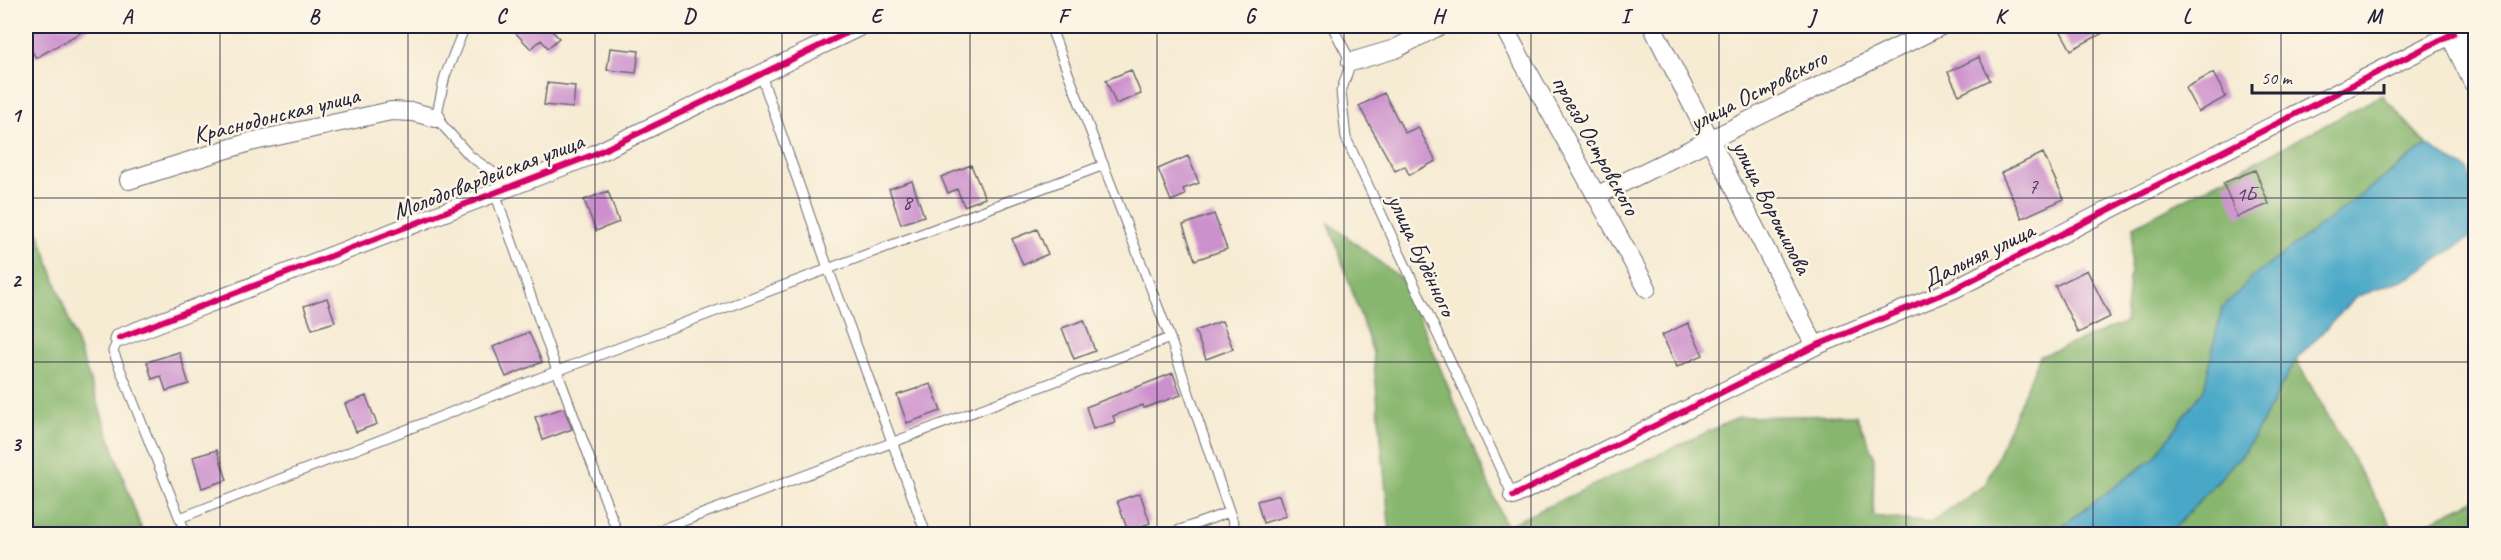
<svg xmlns="http://www.w3.org/2000/svg" width="2501" height="560" font-family="Caveat,sans-serif">
<rect width="100%" height="100%" fill="#fcf5e5"/>
<filter id="ink" filterUnits="userSpaceOnUse"><feTurbulence type="fractalNoise" baseFrequency=".0167" numOctaves="2"/><feDisplacementMap in="SourceGraphic" scale="12" xChannelSelector="R" yChannelSelector="G"/><feConvolveMatrix kernelMatrix="1 2 1 2 8 2 1 2 1" color-interpolation-filters="sRGB"/></filter>
<filter id="wash" filterUnits="userSpaceOnUse"><feTurbulence type="fractalNoise" baseFrequency=".008" numOctaves="4" result="noise"/><feDisplacementMap in="SourceGraphic" scale="24" xChannelSelector="R" yChannelSelector="G"/><feGaussianBlur stdDeviation="1.35" result="paint"/><feColorMatrix in="noise" values="0 0 0 0 0 0 0 0 0 0 0 0 0 0 0 0 0 1.4 0 .05"/><feComposite in="paint" operator="in"/></filter>
<g filter="url(#wash)">
<rect width="100%" height="100%" fill="#f6ebd3"/>
<path fill="#87b66e" stroke="#546c54" stroke-width="1.5" d="M2382 95 2427 145 2367 190 2222 308 2204 390 2154 458 2060 527 2017 534H1390L1373 353 1329 223 1404 281 1506 526 1739 417 1856 415 1874 456 1873 516 1929 523 1985 485 2040 356 2125 323 2134 226Z
M26 196 143 534H26Z
M2296 360 2396 534H2169L2246 450Z
M2475 500V534H2403Z"/>
<path fill="#48a8c8" stroke="#356582" stroke-width="1.5" d="M2427 145 2469 171 2475 193V234L2413 276 2356 297 2296 360 2246 450 2169 534H2017L2060 527 2154 458 2204 390 2222 308 2254 276Z"/>
<g id="blocks">
<path fill="#cc91cd" d="M26 26H92L36 58 26 41Z
M509 26H557L551 30 559 38 548 48 541 40 531 49Z
M2058 26H2116L2071 50Z
M610 48 639 51 636 73 607 70Z
M1979 57 1990 80 1959 95 1948 72Z
M1131 70 1141 94 1116 104 1106 80Z
M2213 73 2226 97 2198 112 2185 88Z
M547 83 575 86 573 108 544 105Z
M1384 93 1405 133 1418 127 1436 161 1409 175 1405 166 1395 171 1359 106Z
M2043 153 2064 199 2022 218 2001 173Z
M1188 156 1199 183 1183 189 1185 195 1171 201 1158 169Z
M971 165 985 198 964 206 957 189 948 193 941 177Z
M2255 170 2269 204 2237 217 2223 183Z
M912 181 924 216 901 224 889 189Z
M608 191 619 222 596 231 584 200Z
M1214 214 1227 249 1195 260 1183 225Z
M1037 229 1048 254 1023 265 1012 239Z
M2087 270 2110 317 2078 333 2055 286Z
M327 298 335 322 312 329 304 306Z
M1084 320 1095 351 1074 359 1062 328Z
M1222 321 1233 349 1206 359 1195 331Z
M1688 323 1703 355 1677 367 1662 335Z
M529 332 542 362 506 377 493 347Z
M179 352 189 384 166 391 161 376 152 379 147 362Z
M1173 373 1181 395 1144 408 1143 405 1113 416 1115 422 1093 429 1086 407Z
M931 384 941 411 907 423 897 395Z
M366 396 377 424 356 432 345 404Z
M564 408 572 429 543 440 535 417Z
M217 450 227 480 202 488 193 457Z
M1140 493 1150 523 1128 531 1117 501Z
M1279 495 1286 516 1263 523 1257 501Z"/>
</g>
</g>
<g filter="url(#ink)">
<use href="#blocks" fill-opacity="0" stroke="#6c6870" stroke-width="1.5"/>
<g fill="none" stroke-linecap="round" stroke-linejoin="round">
<g stroke="#6c6870" stroke-width="11">
<path id="lane" d="M465 26 445 76 436 118 470 156 511 185
M1050 26 1170 338 1237 534
M1332 26 1351 62 1341 92 1346 138 1513 496
M761 75 828 268 926 534
M495 193 557 371 618 534
M119 338 113 351 186 534
M180 518 557 371 1104 165
M649 534 1170 338
M1169 534 1229 512"/>
</g>
<g stroke="#6c6870" stroke-width="20">
<path id="street" d="M1503 26 1647 288
M1652 26 1815 346
M1351 62 1395 49 1439 26
M129 180 250 142 391 111 413 112 436 118
M1596 196 1941 26
M119 338 595 154 861 26
M1513 496 1815 346 1954 289 2454 33"/>
</g>
<g stroke="#6c6870" stroke-width="28">
<path id="secondary" d="M2450 26 2476 80"/>
</g>
<use href="#lane" stroke="#fff" stroke-width="9"/>
<use href="#street" stroke="#fff" stroke-width="18"/>
<use href="#secondary" stroke="#fff" stroke-width="26"/>
<g stroke="#fcf5e5" stroke-width="10">
<path id="cycleway" d="M119 338 595 154 861 26
M1513 496 1815 346 1954 289 2454 33"/>
</g>
<use href="#cycleway" stroke="#d6006c" stroke-width="6"/>
</g>
</g>
<path fill="none" stroke="#22223b" stroke-width="1.5" stroke-opacity="0.55" d="M220 26V534M408 26V534M595 26V534M782 26V534M970 26V534M1157 26V534M1344 26V534M1531 26V534M1719 26V534M1906 26V534M2093 26V534M2281 26V534M26 198H2476M26 362H2476"/>
<g text-anchor="middle" dominant-baseline="central" stroke-width="5" stroke-linejoin="round" paint-order="stroke">
<g font-size="21" fill="#4c3e60">
<text x="2033" y="186">7</text>
<text x="2246" y="194">1Б</text>
<text x="907" y="202">8</text>
</g>
<g font-size="24" fill="#22223b" stroke="#fcf5e5">
<text transform="translate(1758 90) rotate(-27)">улица Островского</text>
<text transform="translate(276 115) rotate(-14)">Краснодонская улица</text>
<text transform="translate(1596 145) rotate(61)">проезд Островского</text>
<text transform="translate(488 176) rotate(-21)">Молодогвардейская улица</text>
<text transform="translate(1772 207) rotate(63)">улица Ворошилова</text>
<text transform="translate(1422 255) rotate(65)">улица Будённого</text>
<text transform="translate(1978 255) rotate(-26)">Дальняя улица</text>
</g>
</g>
<rect width="2501" height="560" fill="none" stroke="#fcf5e5" stroke-width="66"/>
<path d="M2252 84v9h132v-9" fill="none" stroke="#22223b" stroke-width="3"/>
<text x="2261" y="84" font-size="18" fill="#22223b" stroke="#fcf5e5" stroke-width="4.5" paint-order="stroke">50 m</text>
<rect x="33" y="33" width="2435" height="494" fill="none" stroke="#22223b" stroke-width="2"/>
<g font-size="20" text-anchor="middle" font-weight="bold" fill="#22223b">
<text x="127" y="23">A</text>
<text x="314" y="23">B</text>
<text x="501" y="23">C</text>
<text x="689" y="23">D</text>
<text x="876" y="23">E</text>
<text x="1063" y="23">F</text>
<text x="1250" y="23">G</text>
<text x="1438" y="23">H</text>
<text x="1625" y="23">I</text>
<text x="1812" y="23">J</text>
<text x="2000" y="23">K</text>
<text x="2187" y="23">L</text>
<text x="2374" y="23">M</text>
<text x="16" y="122">1</text>
<text x="16" y="287">2</text>
<text x="16" y="451">3</text>
</g>
</svg>
